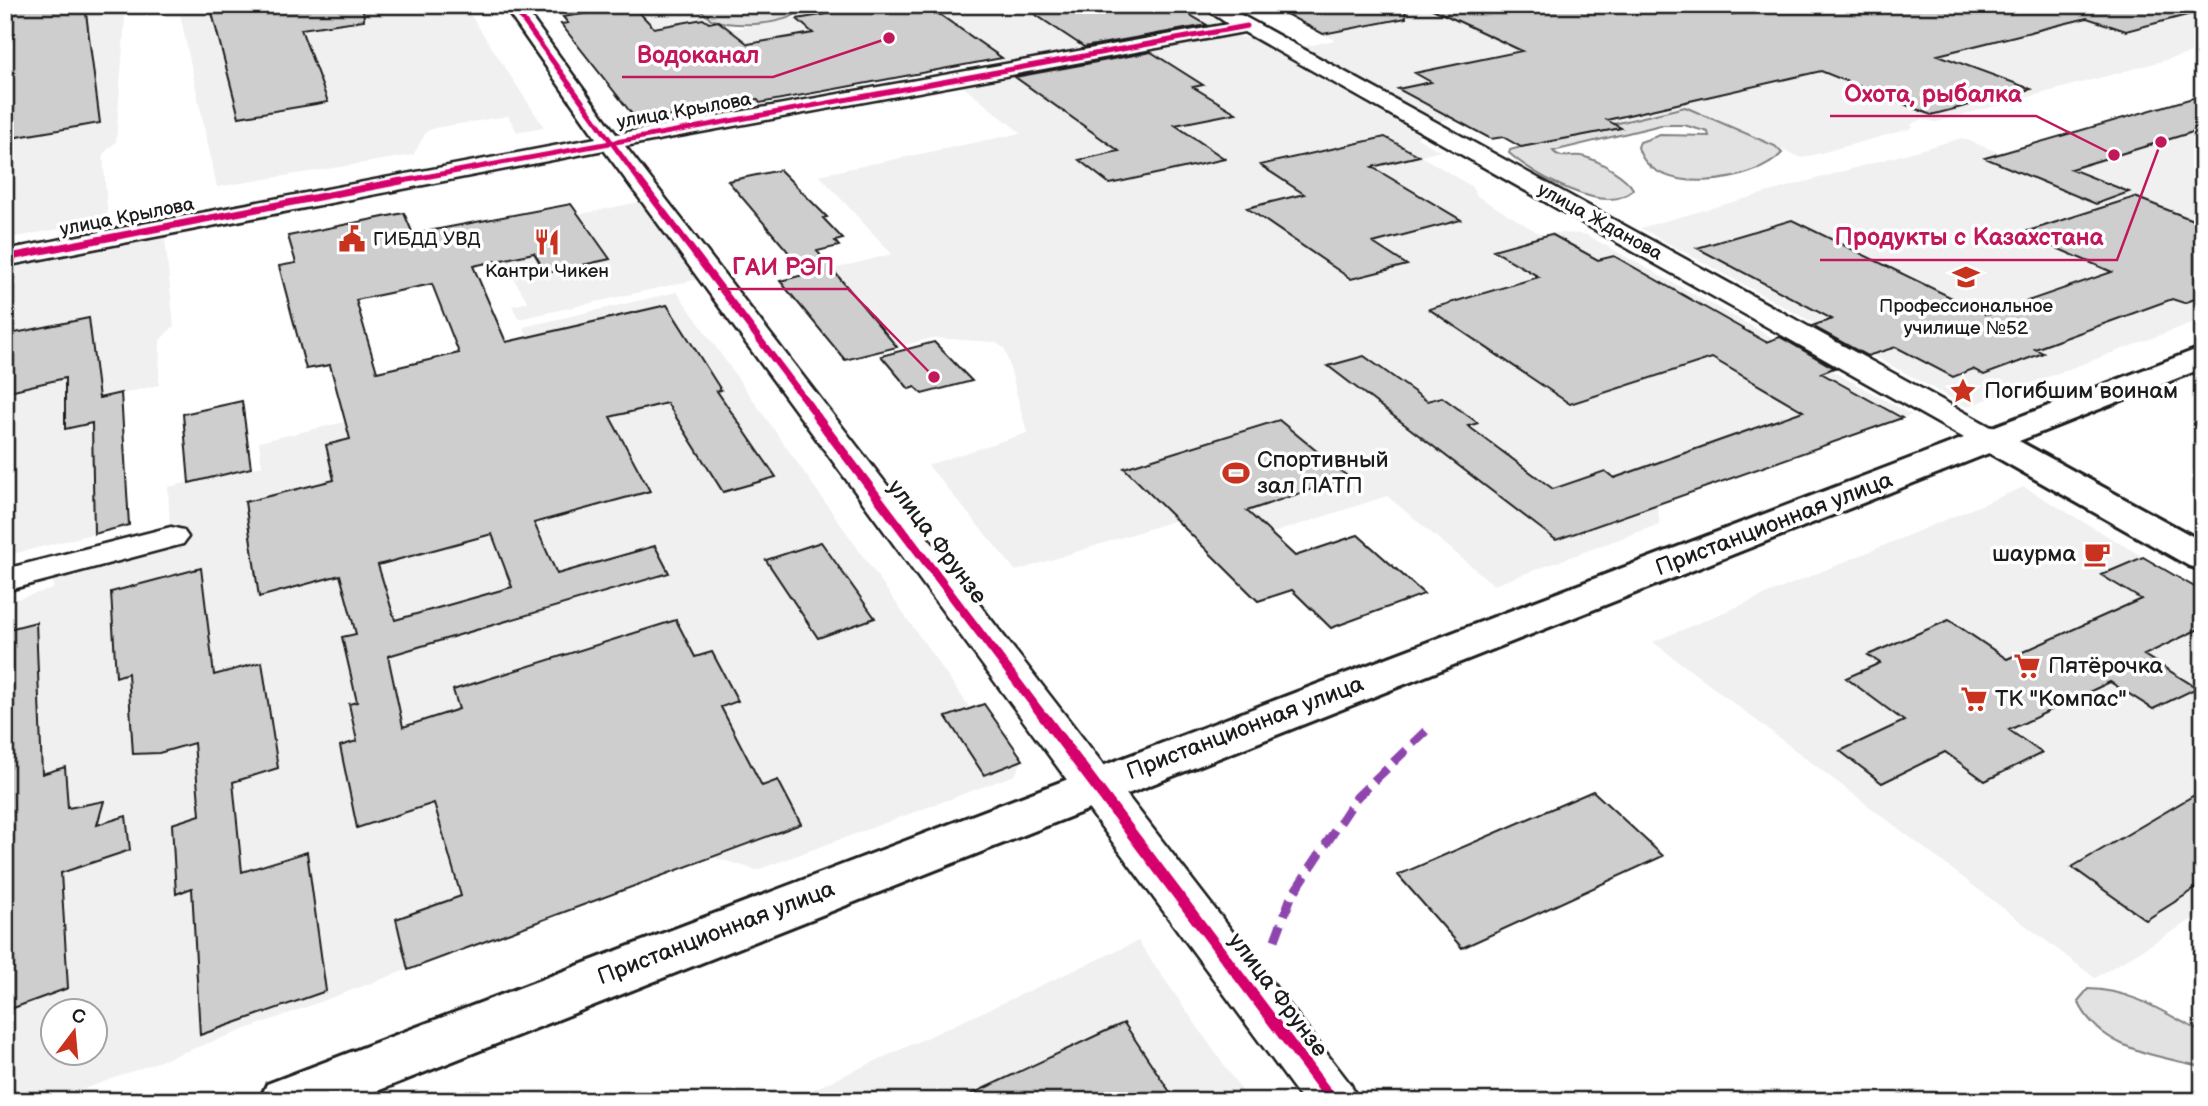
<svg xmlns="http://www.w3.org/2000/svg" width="2208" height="1106" font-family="'Balsamiq Sans',sans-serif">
<rect width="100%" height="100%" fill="#fff"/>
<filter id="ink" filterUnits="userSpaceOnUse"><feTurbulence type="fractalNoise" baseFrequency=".0143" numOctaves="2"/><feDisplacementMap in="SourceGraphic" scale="14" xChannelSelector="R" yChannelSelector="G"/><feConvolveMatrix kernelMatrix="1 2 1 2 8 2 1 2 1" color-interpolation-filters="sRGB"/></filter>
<g filter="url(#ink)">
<path fill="#f0f0f0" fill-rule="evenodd" d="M5 5H126L116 142 103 154 108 220 5 239Z
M178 5H464L544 127 517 132 508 116 435 128 427 131 413 155 217 187Z
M623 5H696L713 20H723L733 29 813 15 801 5H1190L1218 21 1213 26 1004 64 997 59 876 69 889 80 689 116 649 71 603 79 570 37 579 36 572 26 561 24 568 23 563 17Z
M1270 5H2203V50L1936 122 1922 120 1911 124 1913 128 1802 158 1685 107 1621 128 1521 147 1467 115 1440 121 1303 47 1335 40Z
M1230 35 1249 38 1420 135 1417 138 1440 151 1421 156 1471 186 1477 196 1544 236 1557 233 1585 234 1912 415 1657 505 1660 524 1494 585 1387 496 1248 541 1188 531 1176 520 1016 571 928 465 1027 433 1005 349 995 342 932 338 897 347 829 270 892 254 819 175 1021 133 961 85Z
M2203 95V319L1967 407 1640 228 1962 138 2000 153Z
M644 201 703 278 519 319 512 306 528 302 486 234Z
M165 238 174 326 160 340 159 385 121 394 129 525 5 556V269Z
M677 292 970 708 984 704 1023 760 1015 775 757 870 712 857 52 1101H5V602L53 589V580L171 550 168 487 262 466 259 442 545 375 523 327ZM52 1012H94V1054H52Z
M2024 487 2203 592V913L2095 978 1653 642Z
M1138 941 1249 1101H788Z"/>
<path fill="#e2e2e2" stroke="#7f7f7f" stroke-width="2" d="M696 5H796L801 11C781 26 735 27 713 20 708 18 700 9 696 5Z
M1685 107 1775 146 1782 153C1755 184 1651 198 1638 147L1640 142 1660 135 1709 136 1708 132 1684 125H1661L1553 151C1562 161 1573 153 1585 157 1598 160 1627 177 1633 189 1609 219 1531 173 1509 153L1510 150 1521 147 1620 128 1614 124Z
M2088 989C2133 990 2164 1013 2203 1033V1067C2155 1055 2100 1050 2078 1001Z"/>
<path fill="#cecece" stroke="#1c1c1c" stroke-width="2" fill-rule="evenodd" d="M5 5H85L100 123 5 139Z
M210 5H363L364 20 301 29 328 102 239 117Z
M881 5H926L1002 58 760 103 757 99 702 109 639 123 561 24 568 23 563 17 633 6 654 28 703 19 709 23 718 21 748 44 813 33 797 19Z
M1021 5H1173L1207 25 1084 47Z
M1332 5H1405L1406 18 1323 34 1286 14Z
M1424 5H1709L1732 14 1775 5H2190L2191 14 2126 31 2087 18 1938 55 2031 89 1931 115 1821 71 1607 120 1621 128 1521 147 1503 137 1491 139 1398 89 1431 82 1415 73 1522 51Z
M1151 52 1203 85 1193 87 1236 113 1175 125 1225 159 1110 184 1079 160 1119 151 1015 77Z
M2203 95V129L2071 169 2129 192 2096 204 1985 158Z
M1385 137 1419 156 1372 167 1461 220 1373 243 1407 265 1351 279 1247 208 1304 194 1260 165Z
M780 170 827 217 823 218 843 239 835 241 839 246 817 251 897 347 845 360 780 281 807 274 728 181Z
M2135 197 2203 224V296L2184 303 2172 299 2035 349 2043 353 1984 375 1973 369 1953 377 1896 347 1867 356 1812 326 1832 319 1697 248 1792 220 1987 315 2112 272 2022 233Z
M571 204 610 259 546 273 534 253 473 266 506 342 667 305 721 390 717 391 776 477 723 492 667 403 610 417 650 491 534 523 557 574 655 546 669 573 388 656 403 727 459 709 453 690 676 620 695 657 712 652 738 701 721 707 762 786 778 780 801 824 408 970 396 919 461 896 434 803 357 828 340 746 357 741 349 704 357 702 342 637 356 634 340 575 259 597 245 502 334 480 326 445 350 439 330 365 306 369 279 266 296 263 288 236 404 213 413 234ZM432 284 459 353 377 372 356 300ZM492 534 512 587 395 620 378 565Z
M1551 234 1598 260 1614 256 1766 342 1780 337 1834 368 1821 373 1902 418 1556 540 1328 366 1364 356 1427 401 1442 397 1478 423 1468 426 1553 489 1605 471 1614 478 1803 411 1712 358 1570 404 1429 309 1539 277 1493 250Z
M89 318 99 398 121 393 129 525 94 534 92 423 65 429V378L5 392V335Z
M934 342 972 381 922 394 915 387 909 389 881 356Z
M242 401 251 468 189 483 183 414Z
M1279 420 1348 477 1247 511 1295 556 1358 535 1424 594 1331 628 1292 590 1258 601 1124 468Z
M821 542 875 618 818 638 766 560Z
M2143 557 2203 592V627L2144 655 2197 688 2153 709 2110 682 2009 730 2042 753 1985 781 1945 752 1882 783 1840 751 1904 721 1846 678 1880 663 1868 655 1949 620 2007 659 2141 599 2101 575Z
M201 568 214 675 262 662 278 768 233 782 242 872 307 852 326 991 200 1035 192 888 176 894 172 824 200 815 194 743 159 753 133 754 128 673 116 677 111 592Z
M36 622 42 774 65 767 68 808 104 801 97 825 126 816 130 850 61 873 68 988 5 1011V630Z
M984 704 1023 760 984 775 946 717Z
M2203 790V884L2146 920 2072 867Z
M1593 791 1663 856 1462 948 1398 875Z
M1124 1023 1176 1101H957L1108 1030Z"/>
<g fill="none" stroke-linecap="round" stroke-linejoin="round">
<g stroke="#1c1c1c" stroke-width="5">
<path id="minor" d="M503 5H522L616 134 1228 24 1200 5H1223L2002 433 2007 440 2002 447 1991 450 1980 447 1244 32 625 146 1351 1085 1358 1101H1303L604 150 5 266V250L596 138Z
M171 527 183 530 188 537 183 544 5 591V569Z"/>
</g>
<g stroke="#1c1c1c" stroke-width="6">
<path id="major" d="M2203 347V368L2019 441 2203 542V570L2189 566 1989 453 352 1101H259L267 1084Z"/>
</g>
<use href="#minor" fill="#fff" fill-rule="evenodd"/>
<use href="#major" fill="#fff" fill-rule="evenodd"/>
<path stroke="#8e44ad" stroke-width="9" stroke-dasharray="18 9" stroke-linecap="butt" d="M1275 940 1291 897 1357 797 1431 726"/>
<g stroke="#fff" stroke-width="8">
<path id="cycleway-far3" d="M512 5 641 183
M392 183 1247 26"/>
</g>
<g stroke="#fff" stroke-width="10">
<path id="cycleway-far2" d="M640 181 818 417
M5 258 401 181"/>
</g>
<g stroke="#fff" stroke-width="13">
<path id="cycleway-far1" d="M816 416 1045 719"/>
</g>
<g stroke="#fff" stroke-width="16">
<path id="cycleway" d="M1044 717 1333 1101"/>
</g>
<use href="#cycleway-far3" stroke="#d6006c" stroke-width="5"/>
<use href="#cycleway-far2" stroke="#d6006c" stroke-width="7"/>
<use href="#cycleway-far1" stroke="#d6006c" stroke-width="9"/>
<use href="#cycleway" stroke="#d6006c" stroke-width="11"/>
</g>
</g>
<defs>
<g id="civic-bare" transform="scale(2.1)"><path d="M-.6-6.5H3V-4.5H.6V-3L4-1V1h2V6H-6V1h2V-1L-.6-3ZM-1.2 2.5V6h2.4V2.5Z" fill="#c8321e" stroke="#fff" stroke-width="2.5" paint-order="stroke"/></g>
<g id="restaurant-bare" transform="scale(2.1)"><path d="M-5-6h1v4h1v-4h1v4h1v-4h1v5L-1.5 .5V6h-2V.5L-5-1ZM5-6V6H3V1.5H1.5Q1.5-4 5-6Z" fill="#c8321e" stroke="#fff" stroke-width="2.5" paint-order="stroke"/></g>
<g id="university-bare" transform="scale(2.1)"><path d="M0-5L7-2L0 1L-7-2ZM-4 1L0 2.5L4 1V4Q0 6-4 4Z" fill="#c8321e" stroke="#fff" stroke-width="2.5" paint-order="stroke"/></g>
<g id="sight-bare" transform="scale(2.1)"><path d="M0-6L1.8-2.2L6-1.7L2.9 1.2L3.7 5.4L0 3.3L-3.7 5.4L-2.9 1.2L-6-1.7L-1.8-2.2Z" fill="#c8321e" stroke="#fff" stroke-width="2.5" paint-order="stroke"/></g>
<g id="stadium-bare" transform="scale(2.1)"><path d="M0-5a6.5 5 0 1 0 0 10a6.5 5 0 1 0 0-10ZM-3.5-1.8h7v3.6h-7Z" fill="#c8321e" stroke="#fff" stroke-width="2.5" paint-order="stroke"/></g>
<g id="cafe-bare" transform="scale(2.1)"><path d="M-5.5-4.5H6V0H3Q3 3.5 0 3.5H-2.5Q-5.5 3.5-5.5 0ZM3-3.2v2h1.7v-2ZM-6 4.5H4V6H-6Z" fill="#c8321e" stroke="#fff" stroke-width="2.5" paint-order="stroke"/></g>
<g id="supermarket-bare" transform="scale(2.1)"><path d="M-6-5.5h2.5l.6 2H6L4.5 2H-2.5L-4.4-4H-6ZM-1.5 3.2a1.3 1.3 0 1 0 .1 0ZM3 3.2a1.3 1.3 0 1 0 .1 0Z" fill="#c8321e" stroke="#fff" stroke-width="2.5" paint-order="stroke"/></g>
</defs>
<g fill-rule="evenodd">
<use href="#civic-bare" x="352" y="239"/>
<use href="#restaurant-bare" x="547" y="242"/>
<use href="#university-bare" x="1966" y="277"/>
<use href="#sight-bare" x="1963" y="391"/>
<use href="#stadium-bare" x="1236" y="473"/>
<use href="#cafe-bare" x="2097" y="554"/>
<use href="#supermarket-bare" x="2027" y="666"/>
<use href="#supermarket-bare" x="1974" y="699"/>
</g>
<g text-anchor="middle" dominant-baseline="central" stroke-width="7" stroke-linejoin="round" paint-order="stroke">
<g font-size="19" fill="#1c1c1c" stroke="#fff">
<text transform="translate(684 111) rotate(-10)">улица Крылова</text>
<text transform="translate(127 217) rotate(-11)">улица Крылова</text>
<text transform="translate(1600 222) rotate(29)">улица Жданова</text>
</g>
<g font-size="19" fill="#1c1c1c" stroke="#fff">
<text x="373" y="239" text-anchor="start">ГИБДД УВД</text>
<text x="547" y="271">Кантри Чикен</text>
<text x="1966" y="306">Профессиональное<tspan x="1966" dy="22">училище №52</tspan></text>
</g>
<g font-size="23" fill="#1c1c1c" stroke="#fff" text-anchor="start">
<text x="1984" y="391">Погибшим воинам</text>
<text x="1257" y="460">Спортивный<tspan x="1257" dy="26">зал ПАТП</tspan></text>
<text x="2076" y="554" text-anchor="end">шаурма</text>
<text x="2048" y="666">Пятёрочка</text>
<text x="1995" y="699">ТК "Компас"</text>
</g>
<g font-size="23" fill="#1c1c1c" stroke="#fff">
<text transform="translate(1774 524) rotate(-21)">Пристанционная улица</text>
<text transform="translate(937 542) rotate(53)">улица Фрунзе</text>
<text transform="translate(1245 728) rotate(-21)">Пристанционная улица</text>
<text transform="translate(716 933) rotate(-21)">Пристанционная улица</text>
<text transform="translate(1278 995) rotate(53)">улица Фрунзе</text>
</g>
</g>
<path fill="none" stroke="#c2185b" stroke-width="2.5" d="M889 38L773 77H622M2114 155L2036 116H1830M2161 142L2117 260H1820M934 377L848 289H718"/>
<g fill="#c2185b" stroke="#fff" stroke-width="2.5">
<circle cx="889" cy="38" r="7"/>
<circle cx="2114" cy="155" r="7"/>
<circle cx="2161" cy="142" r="7"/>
<circle cx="934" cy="377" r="7"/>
</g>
<g font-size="24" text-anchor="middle" font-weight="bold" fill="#c2185b" stroke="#fff" stroke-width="7" stroke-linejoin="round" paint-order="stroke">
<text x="698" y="63">Водоканал</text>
<text x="1933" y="102">Охота, рыбалка</text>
<text x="1969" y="245">Продукты с Казахстана</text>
<text x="783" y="275">ГАИ РЭП</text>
</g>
<rect width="2208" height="1106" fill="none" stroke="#fff" stroke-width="28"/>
<rect x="14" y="14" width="2180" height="1078" fill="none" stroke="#1c1c1c" stroke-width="2.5" filter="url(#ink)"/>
<g transform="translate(74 1032) rotate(16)"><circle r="33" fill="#ffffff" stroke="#a4a4a4" stroke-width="2"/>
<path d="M0-5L12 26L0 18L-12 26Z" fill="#c8321e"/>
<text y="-10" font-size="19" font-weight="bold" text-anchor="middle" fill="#1c1c1c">С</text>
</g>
</svg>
